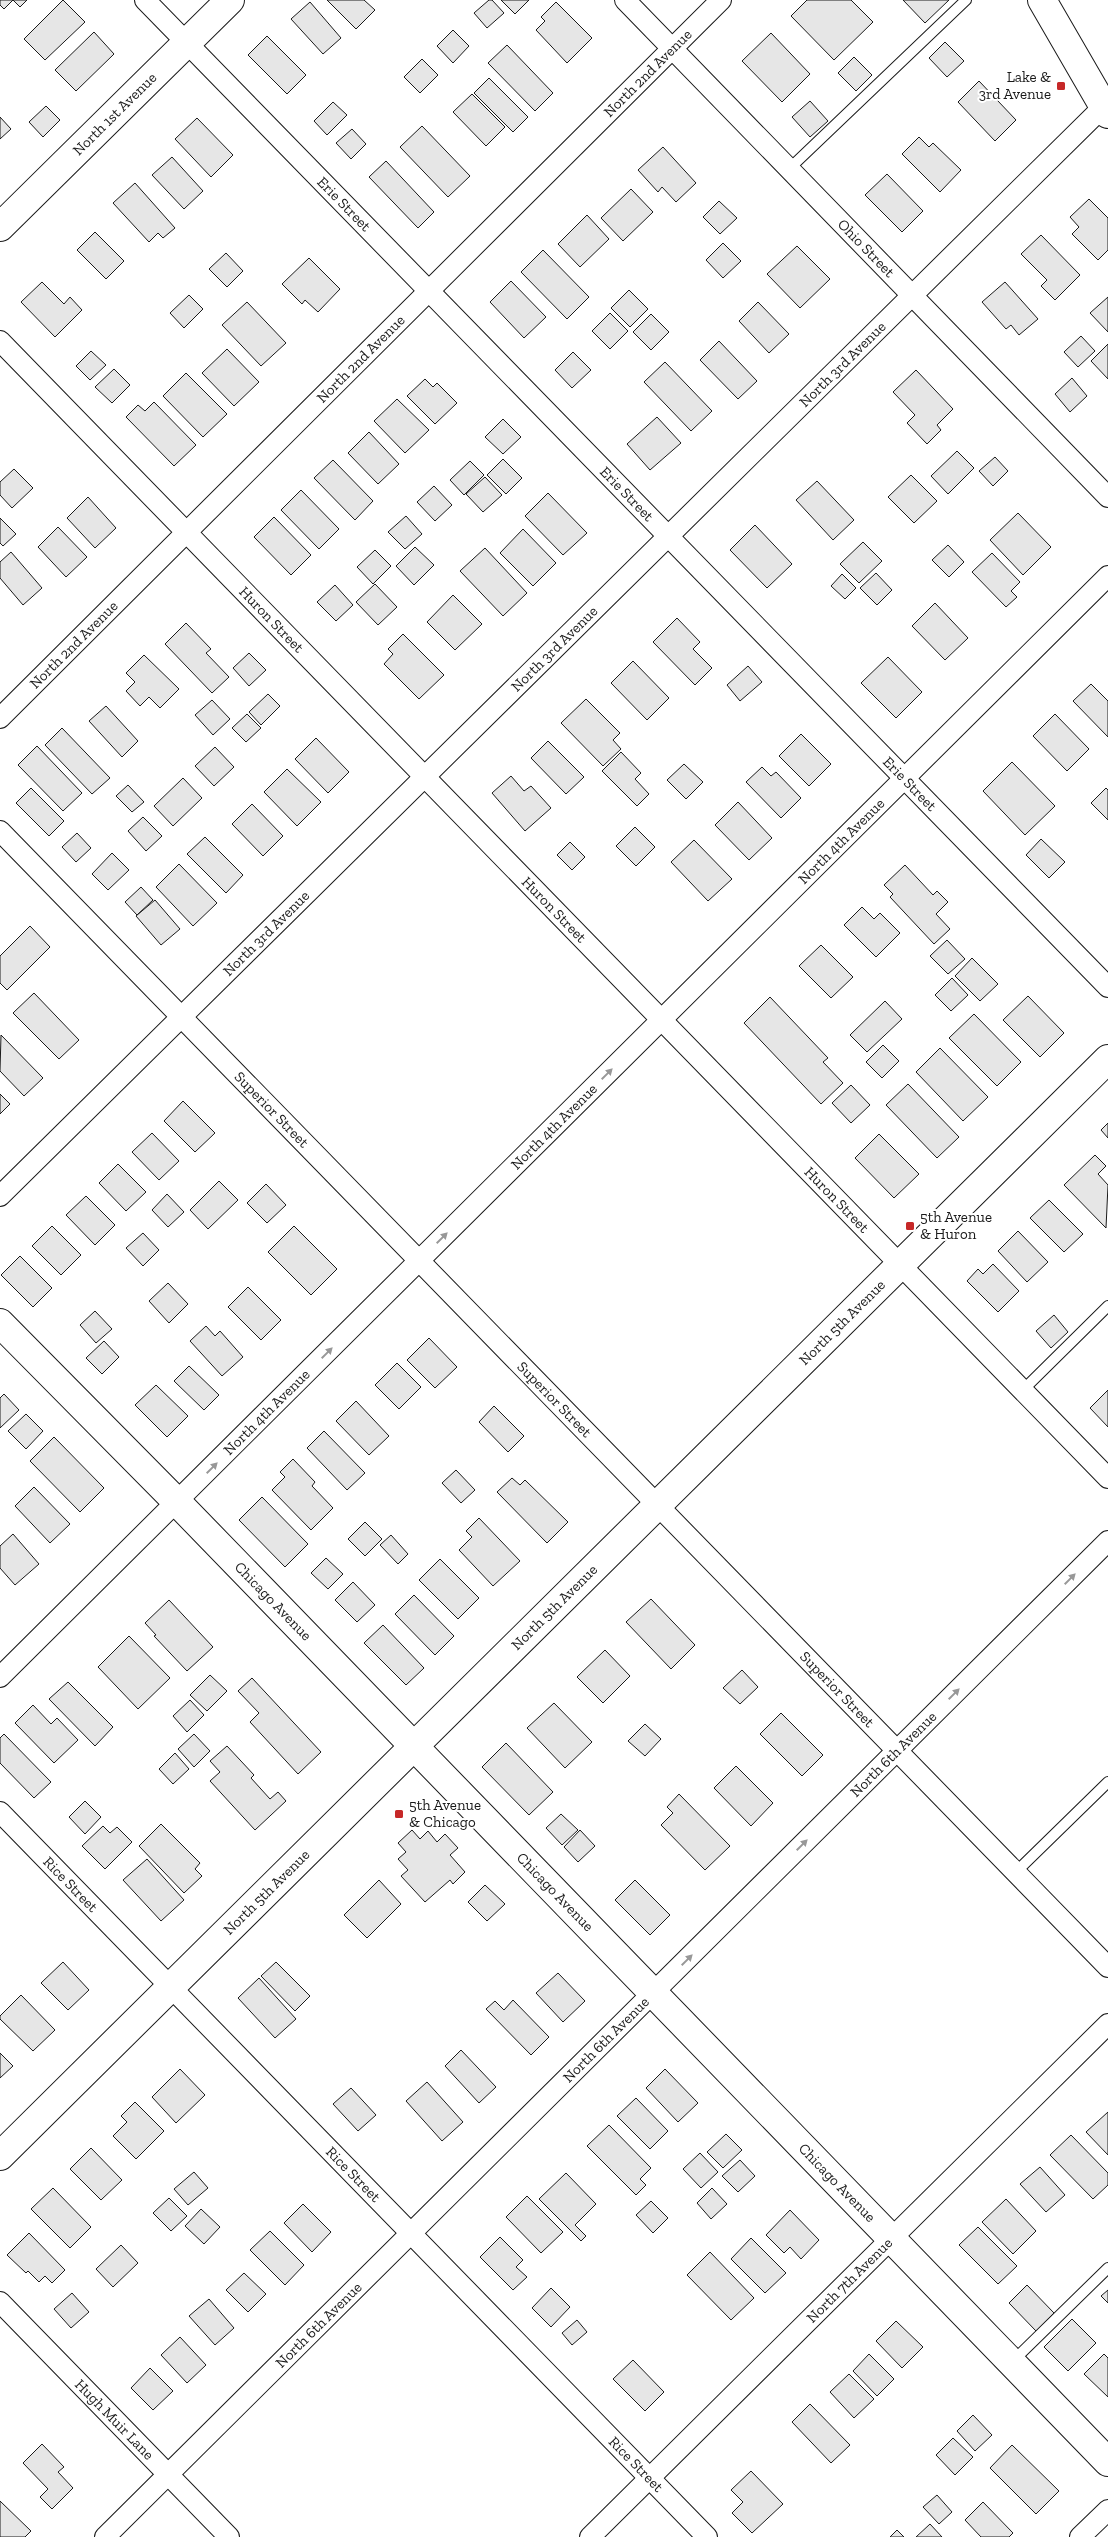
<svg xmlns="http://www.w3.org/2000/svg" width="1108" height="2537" font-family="'Zilla Slab',serif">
<rect width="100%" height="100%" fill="#fff"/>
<path fill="#e6e6e6" stroke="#1a1a1a" d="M0 0H13L4 9 0 5Z
M13 0H27L20 7Z
M63 0 85 22 45 60 24 39Z
M327 0H364L375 10 356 29Z
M489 0H492L504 13 487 28 474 13Z
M501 0H529L515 14Z
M807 0H851L873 22 834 60 791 16Z
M903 0H949L925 23Z
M310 2 341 38 323 54 291 19Z
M556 2 592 38 567 63 536 30 545 21 541 17Z
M453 30 469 46 453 63 437 46Z
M94 32 114 54 76 91 55 70Z
M771 33 810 74 782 102 742 61Z
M267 36 306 75 287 94 248 55Z
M945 42 964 61 947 77 929 58Z
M507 45 553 93 535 111 488 63Z
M854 57 872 75 856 91 838 73Z
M422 59 438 75 420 93 404 77Z
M489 78 528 117 513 132 474 93Z
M979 81 1016 120 995 141 958 102Z
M472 94 505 127 486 146 453 112Z
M810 101 828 121 810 137 792 117Z
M333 102 347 115 327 135 314 121Z
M46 106 60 120 43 137 29 122Z
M0 117 11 129 0 139Z
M197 118 233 155 211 177 175 139Z
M422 126 470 176 448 197 400 147Z
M352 129 366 144 351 159 336 143Z
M919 137 929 147 933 143 961 170 940 192 902 154Z
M663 147 696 183 676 202 662 187 658 192 638 170Z
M172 157 203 191 184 209 152 175Z
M386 161 434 212 418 228 369 177Z
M887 174 923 211 902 232 865 195Z
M135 183 175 228 163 238 158 233 149 242 113 203Z
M631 189 653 212 623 241 601 218Z
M1089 199 1108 218V250L1098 260 1072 234 1079 227 1070 217Z
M719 201 737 218 720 234 703 217Z
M587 215 609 239 580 267 558 244Z
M95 232 124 261 106 279 77 250Z
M1041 235 1080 275 1055 300 1041 286 1047 280 1021 254Z
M723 243 741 261 723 278 706 260Z
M797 246 830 279 800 308 767 274Z
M543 250 589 297 567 319 521 272Z
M226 253 243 271 227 287 209 269Z
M309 258 340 289 318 312 305 300 302 304 282 284Z
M511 281 546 317 524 338 490 302Z
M42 282 64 304 70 297 82 310 55 337 21 302Z
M1005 282 1038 319 1019 335 1011 325 1006 329 982 302Z
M629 290 648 309 630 327 611 308Z
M189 295 203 309 184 328 170 313Z
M1108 297V332L1090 313Z
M247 302 286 343 261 366 222 325Z
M758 302 789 334 769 353 739 321Z
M610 313 628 331 610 349 592 331Z
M651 314 669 332 651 350 633 332Z
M1081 336 1095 351 1078 367 1064 352Z
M719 341 757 381 738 399 700 360Z
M1108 344V379L1091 361Z
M227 349 259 382 234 406 202 373Z
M91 351 106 365 90 380 76 366Z
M573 352 591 370 572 388 555 370Z
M665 362 712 411 691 431 644 382Z
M114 369 130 385 112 403 95 387Z
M916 370 953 409 937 425 941 430 927 444 907 423 915 415 893 392Z
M186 373 227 414 203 437 163 396Z
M1072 378 1087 396 1070 412 1055 394Z
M425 379 433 387 437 383 457 403 435 424 407 396Z
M397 399 429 430 405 453 374 421Z
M154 402 196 445 174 466 126 417 138 405 145 411Z
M657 417 681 443 650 470 627 444Z
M503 419 521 437 503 454 485 437Z
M369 432 399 464 378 484 348 453Z
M957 451 974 468 948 494 931 476Z
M995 457 1008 471 993 486 979 471Z
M503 459 522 478 506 494 487 475Z
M333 460 373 501 355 520 314 478Z
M470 461 484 475 464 495 450 480Z
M14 469 33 488 12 508 0 495V482Z
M911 475 937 501 914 523 888 497Z
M485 477 502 495 483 512 466 494Z
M817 481 854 520 833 540 796 500Z
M434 486 452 505 435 521 417 502Z
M301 490 339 529 319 549 281 510Z
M548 493 587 533 563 555 525 516Z
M88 497 116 528 95 548 67 518Z
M1018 513 1051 547 1023 575 990 540Z
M406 516 422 534 405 549 388 532Z
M274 517 311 555 291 575 254 537Z
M0 518 16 534 3 546 0 543Z
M755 525 792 564 767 588 730 550Z
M58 527 87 557 66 577 38 547Z
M523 529 556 563 533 586 500 553Z
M863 542 882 561 859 583 840 564Z
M948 545 964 562 949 577 932 560Z
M415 547 434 565 414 585 396 566Z
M485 548 527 593 503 616 460 571Z
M375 550 391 566 373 584 357 567Z
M11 552 42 588 23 605 0 578V562Z
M992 553 1020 582 1011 591 1017 597 1006 607 972 572Z
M876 573 892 590 877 605 860 588Z
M842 574 856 588 845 599 831 586Z
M375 584 397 607 378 625 356 602Z
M335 585 353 605 336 621 317 602Z
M453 595 482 624 455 650 427 622Z
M935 603 968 638 945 660 912 626Z
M677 618 700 642 693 649 712 668 695 685 653 642Z
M186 623 211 649 206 653 229 677 212 693 165 644Z
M403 634 444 675 419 699 384 664 393 654 388 649Z
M249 653 266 670 249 686 233 668Z
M144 655 179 689 160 708 149 697 140 706 126 691 135 682 126 673Z
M888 657 922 692 896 718 861 683Z
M633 661 669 698 647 720 611 683Z
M748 666 762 682 740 701 727 685Z
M1091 684 1108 701V737L1073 701Z
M268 694 280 706 261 725 249 712Z
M586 699 620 733 613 740 621 749 603 766 561 723Z
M212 700 230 719 213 735 195 715Z
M106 706 138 741 122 757 89 721Z
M247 714 261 728 246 742 232 728Z
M1055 714 1089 749 1067 771 1033 736Z
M62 728 110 778 92 794 45 745Z
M801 734 831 764 809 786 779 756Z
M316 738 349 772 328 793 295 759Z
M548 741 584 777 566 794 531 758Z
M37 746 82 793 63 811 18 765Z
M215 747 234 767 214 786 195 766Z
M621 752 641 773 635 779 649 794 637 806 602 771Z
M1012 762 1055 806 1025 835 983 791Z
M684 764 703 782 686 799 667 780Z
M762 767 771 776 776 772 801 798 781 818 746 782Z
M287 769 321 802 297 826 264 792Z
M511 776 524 791 531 786 551 808 525 831 492 793Z
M183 778 202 798 173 826 154 806Z
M128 785 144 802 132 812 116 796Z
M31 788 64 821 49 836 16 803Z
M1106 788 1108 790V820L1091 803Z
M738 802 772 838 749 860 715 825Z
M252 804 283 836 263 856 232 824Z
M143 817 162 836 146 851 128 831Z
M635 827 655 847 636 866 616 846Z
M77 833 91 848 76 862 62 847Z
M205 837 243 875 226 893 187 854Z
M1041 839 1065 862 1049 878 1026 855Z
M694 840 732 879 708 901 671 862Z
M570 842 585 857 572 870 557 855Z
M112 853 129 870 108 890 92 874Z
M179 864 217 903 193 926 156 887Z
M905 865 933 895 937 891 948 902 936 914 950 929 934 944 890 897 893 894 884 885Z
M141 887 153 900 137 915 125 902Z
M155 900 180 929 161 945 136 916Z
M862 907 874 919 880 913 900 933 876 957 844 925Z
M30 926 50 947 7 990 0 983V956Z
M947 940 965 959 948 974 930 956Z
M821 945 853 977 831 998 799 966Z
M972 958 998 984 980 1001 955 976Z
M952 978 968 995 951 1011 935 995Z
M34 993 79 1040 59 1059 13 1013Z
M1028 996 1064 1033 1040 1057 1003 1020Z
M770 997 828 1058 823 1062 843 1083 821 1104 744 1023Z
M885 1001 902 1019 867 1052 850 1035Z
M974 1014 1021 1062 997 1086 949 1038Z
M1 1035 43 1078 24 1096 0 1071Z
M883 1045 899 1061 882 1078 866 1062Z
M940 1048 988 1097 963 1121 916 1072Z
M908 1084 959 1137 937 1158 886 1105Z
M851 1085 870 1105 851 1123 832 1103Z
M0 1094 10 1104 0 1114Z
M183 1101 215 1133 195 1152 164 1121Z
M1108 1123V1138L1101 1130Z
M152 1133 179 1161 159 1180 132 1152Z
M879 1134 919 1174 894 1198 855 1158Z
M1095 1155 1106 1166 1098 1174 1108 1185 1106 1228 1064 1185Z
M118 1164 146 1192 126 1211 99 1183Z
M219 1181 238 1200 208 1229 190 1210Z
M266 1184 286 1205 267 1223 247 1203Z
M167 1194 184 1212 168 1227 152 1210Z
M86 1196 115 1225 95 1245 66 1215Z
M1049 1200 1083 1234 1064 1252 1030 1218Z
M52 1226 81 1255 61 1275 32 1246Z
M294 1226 337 1269 311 1295 268 1252Z
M1018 1231 1048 1262 1027 1282 998 1251Z
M143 1233 159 1250 143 1266 126 1248Z
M20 1256 52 1288 33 1307 1 1275Z
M993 1264 1019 1291 998 1312 967 1281 978 1269 983 1274Z
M168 1283 188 1304 169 1323 149 1301Z
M248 1287 281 1320 261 1340 228 1307Z
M95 1311 112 1329 96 1343 80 1325Z
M1054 1315 1068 1332 1051 1348 1036 1331Z
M206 1326 215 1336 220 1331 243 1357 222 1376 190 1341Z
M429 1338 457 1367 435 1388 407 1360Z
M104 1341 119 1357 102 1374 86 1358Z
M397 1363 421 1387 399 1409 375 1385Z
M189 1366 219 1395 204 1410 174 1381Z
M156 1385 188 1416 167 1437 135 1405Z
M1108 1390V1427L1090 1408Z
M4 1394 19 1410 0 1428V1398Z
M356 1401 389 1436 369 1455 336 1421Z
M494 1406 524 1436 508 1452 479 1422Z
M26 1414 43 1431 26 1449 8 1431Z
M324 1431 365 1473 347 1490 307 1448Z
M54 1437 104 1488 80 1512 30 1461Z
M293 1459 315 1482 312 1486 333 1508 311 1530 272 1490 285 1477 280 1472Z
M456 1470 475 1490 461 1503 442 1483Z
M512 1478 520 1485 525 1480 568 1522 547 1543 497 1492Z
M34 1487 70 1524 50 1543 15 1506Z
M262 1497 308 1544 285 1567 239 1520Z
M479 1518 520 1561 493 1586 459 1550 472 1537 466 1531Z
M365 1522 382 1539 365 1556 348 1539Z
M13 1534 39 1564 15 1585 0 1568V1546Z
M391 1535 408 1554 398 1564 380 1545Z
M326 1558 343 1574 328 1589 311 1573Z
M440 1559 479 1598 458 1619 419 1580Z
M353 1582 375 1605 357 1622 335 1600Z
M414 1595 454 1636 435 1655 395 1614Z
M651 1599 695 1645 671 1669 626 1622Z
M169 1600 213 1647 187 1671 154 1636 156 1635 145 1623Z
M383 1625 424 1668 406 1685 364 1643Z
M129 1636 170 1678 138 1709 98 1667Z
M605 1650 630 1676 603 1703 577 1677Z
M742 1670 758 1687 740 1704 723 1688Z
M210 1675 227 1691 207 1711 190 1695Z
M252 1678 321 1752 298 1774 250 1722 259 1713 238 1691Z
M68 1682 113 1727 95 1746 49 1699Z
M190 1700 204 1715 187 1732 173 1716Z
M554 1703 592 1742 565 1768 527 1728Z
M33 1705 51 1724 57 1718 78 1740 54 1763 15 1723Z
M781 1713 823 1755 802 1776 760 1734Z
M645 1724 661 1739 645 1756 628 1741Z
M4 1734 51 1782 34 1798 0 1763V1738Z
M194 1734 210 1751 194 1767 178 1749Z
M506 1743 553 1792 529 1815 482 1767Z
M227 1746 254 1775 251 1778 270 1799 278 1792 286 1801 255 1830 210 1781 220 1772 210 1761Z
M175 1753 189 1769 173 1784 159 1769Z
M736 1766 773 1803 751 1826 714 1788Z
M679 1794 730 1846 705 1870 661 1825 673 1813 667 1807Z
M85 1801 101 1817 85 1834 69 1817Z
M561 1814 578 1830 562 1845 546 1828Z
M161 1824 200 1863 195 1869 202 1876 184 1893 139 1846Z
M103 1826 110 1833 117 1827 132 1842 105 1869 82 1846Z
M412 1830 420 1839 428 1831 437 1842 445 1834 458 1848 450 1855 465 1872 453 1884 450 1880 425 1902 401 1876 408 1870 398 1859 406 1852 398 1843Z
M580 1830 595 1846 578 1862 564 1847Z
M147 1859 184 1900 161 1921 123 1880Z
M379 1880 401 1904 367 1938 344 1915Z
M635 1880 670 1915 650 1935 615 1900Z
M485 1885 505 1904 487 1921 468 1902Z
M63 1962 89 1990 68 2010 41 1983Z
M276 1962 310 1996 295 2011 261 1976Z
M558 1973 585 2001 563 2022 536 1993Z
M259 1978 296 2019 275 2038 238 1998Z
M21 1995 55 2030 33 2051 0 2019V2016Z
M513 2000 549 2037 531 2055 486 2009 495 2001 504 2010Z
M461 2050 496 2087 479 2103 445 2066Z
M0 2053 13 2066 0 2078Z
M180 2069 205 2095 176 2123 152 2097Z
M665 2069 698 2103 678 2122 646 2088Z
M427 2082 463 2122 442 2141 406 2101Z
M351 2088 376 2115 358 2131 333 2104Z
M636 2098 668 2131 650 2149 617 2116Z
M135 2102 164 2131 136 2159 113 2136 127 2122 121 2116Z
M1108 2112V2155L1086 2132Z
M609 2125 651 2168 640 2179 646 2185 636 2195 587 2146Z
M726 2134 742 2150 723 2168 707 2152Z
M1071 2135 1108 2173V2185L1093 2199 1050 2155Z
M91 2148 122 2180 101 2200 70 2169Z
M700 2153 718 2172 701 2188 683 2169Z
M740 2160 755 2176 738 2192 722 2176Z
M1040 2167 1065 2195 1046 2212 1020 2184Z
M194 2172 208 2188 188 2205 174 2189Z
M566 2173 596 2204 575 2225 586 2236 581 2241 539 2199Z
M53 2188 91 2227 70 2248 31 2209Z
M712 2188 727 2204 711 2219 697 2203Z
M527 2196 563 2232 541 2253 506 2217Z
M169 2198 187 2216 171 2231 153 2213Z
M1006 2199 1036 2231 1013 2254 982 2222Z
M651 2201 668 2218 653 2233 636 2215Z
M303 2204 331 2232 312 2252 284 2223Z
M201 2209 220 2227 204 2244 185 2226Z
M790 2210 819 2240 801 2259 790 2247 784 2253 766 2235Z
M978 2227 1017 2266 998 2284 959 2245Z
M270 2231 304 2265 285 2285 250 2250Z
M29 2233 65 2270 52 2283 45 2276 39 2282 28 2271 26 2273 7 2255Z
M500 2237 523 2260 516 2267 527 2277 513 2290 480 2257Z
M751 2238 786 2273 765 2293 731 2259Z
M121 2245 138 2263 113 2287 96 2269Z
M710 2252 754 2298 731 2320 687 2275Z
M244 2273 266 2294 248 2312 226 2290Z
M1027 2285 1054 2313 1036 2331 1009 2303Z
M551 2288 570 2307 551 2327 532 2308Z
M1108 2290V2303L1101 2296Z
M72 2293 89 2312 71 2328 54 2309Z
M209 2299 234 2328 215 2345 189 2316Z
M1072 2319 1096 2343 1068 2371 1044 2347Z
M577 2320 587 2332 572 2345 562 2333Z
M896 2321 923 2347 902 2368 876 2341Z
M180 2337 206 2365 187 2383 161 2355Z
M869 2354 894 2379 877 2396 853 2371Z
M1104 2354 1108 2358V2397L1084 2374Z
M633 2360 664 2392 645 2411 613 2379Z
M150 2368 173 2391 153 2410 131 2388Z
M849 2374 874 2399 854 2418 830 2392Z
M810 2404 850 2445 831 2463 792 2422Z
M973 2415 992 2435 975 2451 957 2431Z
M953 2438 973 2457 955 2475 936 2455Z
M42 2444 64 2467 58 2472 73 2488 52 2509 40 2497 48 2489 23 2463Z
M1012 2445 1059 2491 1036 2514 990 2468Z
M751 2471 783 2504 752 2533 732 2513 743 2502 731 2490Z
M937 2495 952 2512 939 2524 923 2507Z
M0 2501 31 2531 25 2537H0Z
M983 2502 1013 2533 1009 2537H981L965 2520Z
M930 2524 942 2537H916Z
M897 2530 904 2537H890Z"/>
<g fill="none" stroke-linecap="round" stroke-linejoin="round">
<g stroke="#1a1a1a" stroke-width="12">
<path id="lane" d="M789 169 966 0
M1023 1390 1108 1306
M1016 1872 1108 1782
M1013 2361 1108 2268"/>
</g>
<g stroke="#1a1a1a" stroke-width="22">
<g id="street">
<path id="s1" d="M145 0 1108 987"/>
<path id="s2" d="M625 0 1108 497"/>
<path id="s3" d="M0 341 1108 1478"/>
<path id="s4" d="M0 718 721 0"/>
<path id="s5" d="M0 831 1108 1967"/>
<path id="s6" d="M0 1196 1108 102"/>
<path id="s7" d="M0 1677 1108 576"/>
<path id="s8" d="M0 1812 707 2537"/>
<path id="s9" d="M0 2302 229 2537"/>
<path id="s10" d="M105 2537 1108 1541"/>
<path id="s11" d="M590 2537 1108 2024"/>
<path d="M1080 2537 1108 2510"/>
</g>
</g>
<g stroke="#1a1a1a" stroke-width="30">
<g id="secondary">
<path d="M1042 0 1108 114"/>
<path id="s12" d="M0 1323 177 1502 1108 2462"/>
<path id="s13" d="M0 2156 1108 1059"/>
</g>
</g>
<g stroke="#1a1a1a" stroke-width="30">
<g id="primary">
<path id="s14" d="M0 227 230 0"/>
</g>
</g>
<use href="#lane" stroke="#fff" stroke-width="10"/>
<use href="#street" stroke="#fff" stroke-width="20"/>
<use href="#secondary" stroke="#fff" stroke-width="28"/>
<use href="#primary" stroke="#fff" stroke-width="28"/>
</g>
<defs><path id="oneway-solid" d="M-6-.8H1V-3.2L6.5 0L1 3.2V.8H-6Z" transform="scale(1.25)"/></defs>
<g fill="#989898">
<use href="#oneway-solid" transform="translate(607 1074) rotate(-45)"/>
<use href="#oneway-solid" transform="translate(442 1238) rotate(-45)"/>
<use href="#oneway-solid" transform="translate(327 1353) rotate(-45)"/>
<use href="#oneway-solid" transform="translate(212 1468) rotate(-45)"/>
<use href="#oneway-solid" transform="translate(1070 1579) rotate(-45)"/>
<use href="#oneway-solid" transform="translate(954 1694) rotate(-45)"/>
<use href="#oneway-solid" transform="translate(802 1845) rotate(-45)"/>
<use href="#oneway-solid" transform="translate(687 1960) rotate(-45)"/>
</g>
<g fill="#c62828" stroke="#fff" stroke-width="2">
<rect x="1056" y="81" width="10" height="10" rx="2.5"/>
<rect x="905" y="1221" width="10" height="10" rx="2.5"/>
<rect x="394" y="1809" width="10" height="10" rx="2.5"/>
</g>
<g text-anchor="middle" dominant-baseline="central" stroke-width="4" stroke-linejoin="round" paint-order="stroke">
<g font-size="15" fill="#1a1a1a" stroke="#fff">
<text stroke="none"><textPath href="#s4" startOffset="914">North 2nd Avenue</textPath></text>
<text stroke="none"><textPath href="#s14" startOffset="161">North 1st Avenue</textPath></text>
<text stroke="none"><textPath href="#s1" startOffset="285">Erie Street</textPath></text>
<text stroke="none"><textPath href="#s2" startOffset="346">Ohio Street</textPath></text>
<text stroke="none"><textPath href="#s4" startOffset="509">North 2nd Avenue</textPath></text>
<text stroke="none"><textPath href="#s6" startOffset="1184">North 3rd Avenue</textPath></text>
<text stroke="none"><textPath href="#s1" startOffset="690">Erie Street</textPath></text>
<text stroke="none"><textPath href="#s3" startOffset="389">Huron Street</textPath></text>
<text stroke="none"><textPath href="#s4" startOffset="104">North 2nd Avenue</textPath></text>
<text stroke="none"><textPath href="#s6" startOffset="779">North 3rd Avenue</textPath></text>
<text stroke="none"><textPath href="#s1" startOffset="1095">Erie Street</textPath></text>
<text stroke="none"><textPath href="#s7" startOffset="1186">North 4th Avenue</textPath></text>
<text stroke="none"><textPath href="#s3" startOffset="794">Huron Street</textPath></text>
<text stroke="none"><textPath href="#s6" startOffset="374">North 3rd Avenue</textPath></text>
<text stroke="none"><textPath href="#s5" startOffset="389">Superior Street</textPath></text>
<text stroke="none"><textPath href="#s7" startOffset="781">North 4th Avenue</textPath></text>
<text stroke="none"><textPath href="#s3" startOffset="1199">Huron Street</textPath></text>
<text stroke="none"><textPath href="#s13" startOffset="1185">North 5th Avenue</textPath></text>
<text stroke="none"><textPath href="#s5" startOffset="794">Superior Street</textPath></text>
<text stroke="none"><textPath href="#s7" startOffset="376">North 4th Avenue</textPath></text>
<text stroke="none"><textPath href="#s12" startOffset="390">Chicago Avenue</textPath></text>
<text stroke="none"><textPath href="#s13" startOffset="780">North 5th Avenue</textPath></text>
<text stroke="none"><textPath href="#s5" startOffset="1199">Superior Street</textPath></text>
<text stroke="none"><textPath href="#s10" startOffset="1111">North 6th Avenue</textPath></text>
<text stroke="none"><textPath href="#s8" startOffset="101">Rice Street</textPath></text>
<text stroke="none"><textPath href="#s13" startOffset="375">North 5th Avenue</textPath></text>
<text stroke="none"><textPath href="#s12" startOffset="795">Chicago Avenue</textPath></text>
<text stroke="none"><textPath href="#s10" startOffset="706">North 6th Avenue</textPath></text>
<text stroke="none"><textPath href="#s8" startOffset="506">Rice Street</textPath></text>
<text stroke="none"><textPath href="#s12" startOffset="1200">Chicago Avenue</textPath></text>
<text stroke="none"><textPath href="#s11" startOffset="365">North 7th Avenue</textPath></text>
<text stroke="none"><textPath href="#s10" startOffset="301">North 6th Avenue</textPath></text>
<text stroke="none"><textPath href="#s9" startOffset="164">Hugh Muir Lane</textPath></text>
<text stroke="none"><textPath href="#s8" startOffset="911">Rice Street</textPath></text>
</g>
<g font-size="15" fill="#1a1a1a" stroke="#fff" text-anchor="start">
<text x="1051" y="77" text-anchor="end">Lake &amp;<tspan x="1051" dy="17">3rd Avenue</tspan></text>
<text x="920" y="1217">5th Avenue<tspan x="920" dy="17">&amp; Huron</tspan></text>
<text x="409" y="1805">5th Avenue<tspan x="409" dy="17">&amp; Chicago</tspan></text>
</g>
</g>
</svg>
